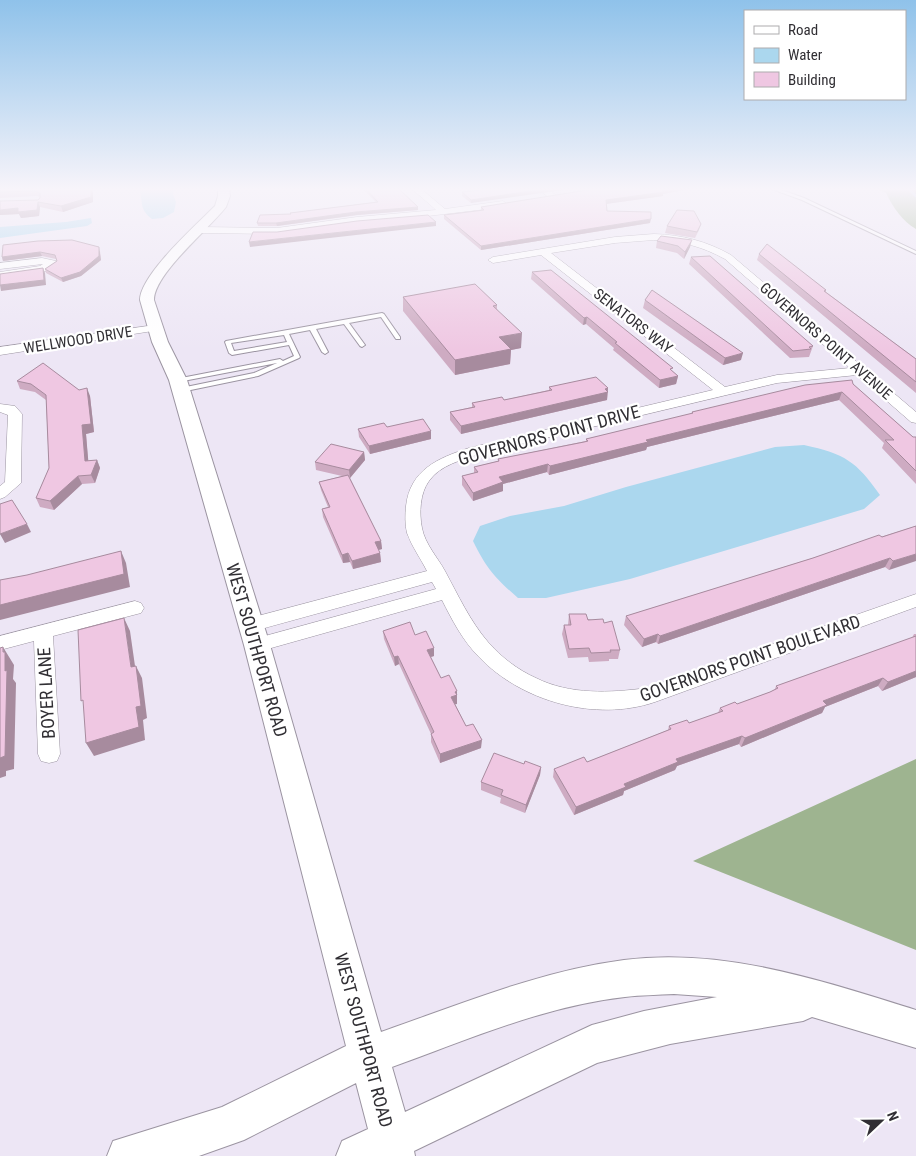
<svg xmlns="http://www.w3.org/2000/svg" width="916" height="1156" font-family="'Roboto Condensed',sans-serif">
<rect width="100%" height="100%" fill="#ede6f5"/>
<path fill="#9eb490" d="M875 188H916V229C902 221 893 207 886 193Z
M916 759V950L693 861Z"/>
<path fill="#abd7ee" d="M139 188H174L173 194 176 202 174 212 163 218 152 219C138 208 144 203 139 188Z
M91 218 92 223 87 226 0 238V227L66 222Z
M804 445C845 454 856 461 880 495L864 509 630 579 546 598H518C496 579 486 568 473 541L480 526 510 516 564 506 626 487 775 447Z"/>
<g fill="none" stroke-linecap="round" stroke-linejoin="round">
<path stroke="#abd7ee" stroke-width="3" d="M908 188 916 196"/>
<g stroke="#9b94a1" stroke-width="2">
<path id="lane" d="M769 188H776L804 198 916 251V254L802 200Z
M382 313 384 314 400 337V339H396L381 317 349 323 365 345 362 347 360 346 344 324 316 329 328 352 325 354 322 352 310 330 289 334 300 357 299 358 258 376 181 392 178 390 181 388 254 373 277 363 178 382 176 381V379L280 359 283 361 294 356 289 345 232 355 229 353 225 342 226 341ZM284 335 287 342 234 351 231 343Z"/>
</g>
<g stroke="#9b94a1" stroke-width="1">
<path id="street" d="M411 188H420L445 209 503 201 507 204 503 207 277 234 200 233 195 230 200 227 277 228 357 217 436 210Z
M537 188H547L558 197 551 199Z
M654 234C683 235 706 241 731 255L916 412V423L911 422 857 375 777 383 479 454C462 460 440 465 429 481 420 493 419 513 422 528 425 544 438 558 445 571 458 595 470 621 488 642 501 657 518 670 536 678 570 695 610 693 647 688L916 594V607L655 702C596 722 522 702 479 657 463 641 452 620 442 600L257 652 250 650 247 645 250 640 436 589 432 582 250 632 243 630 241 625 243 620 250 618 427 571C421 559 412 547 407 533 405 525 405 515 406 506 410 470 438 458 469 448L713 390 541 255 493 263 488 260 493 257 615 237ZM654 240C681 241 701 246 725 259L850 368 777 375 725 387 551 253 615 243Z
M42 258 56 261 57 263 47 271 0 278V272L40 266 43 264 0 269V263Z
M155 325 159 326 161 328 159 330 0 355V347Z
M0 404 15 406 22 414 21 483 5 497 0 499V486L5 482 8 415 0 412Z
M135 601 141 603 144 608 141 613 53 636 60 754 57 761 49 763 41 761 38 754 34 641 0 650V636Z"/>
</g>
<g stroke="#9b94a1" stroke-width="2">
<path id="secondary" d="M218 188H229L230 196 226 207C209 229 154 274 154 300L168 342 187 380 270 645 381 1032C461 1004 540 971 624 960 723 947 823 981 916 1010V1048L812 1017 803 1021 670 1044 597 1063 414 1151 415 1156H336L342 1141 368 1129 356 1083 244 1140 199 1156H107L113 1141 222 1107 346 1046 244 645 169 380 152 342 140 300C140 275 196 225 215 206L218 196ZM674 994 717 997 644 1011 592 1025 405 1112 392 1067C467 1040 544 1006 625 997 641 995 658 995 674 994Z"/>
</g>
<use href="#lane" fill="#fff" fill-rule="evenodd"/>
<use href="#street" fill="#fff" fill-rule="evenodd"/>
<use href="#secondary" fill="#fff" fill-rule="evenodd"/>
</g>
<path fill="#ceabc2" d="M0 188H93V202L63 212 40 207 39 216 21 218 19 214 0 215V202L38 200 40 197 37 196 0 198Z
M362 188H398L418 210 357 215 277 226H258L257 223 290 214V213L376 202Z
M480 190 471 203 462 196V192Z
M663 194V196L606 204 607 211 650 223 481 250 444 219V215L481 210V207Z
M701 224 699 230 695 238 665 233 667 226Z
M657 241 690 247 684 259 677 253 656 248Z
M3 245 100 251 101 260 81 276 63 282 46 273 45 269 57 261 56 259 42 256 3 261 2 257Z
M759 254 826 290V292L916 359V393L757 260Z
M691 257 813 346 809 357 790 358 689 264Z
M532 272 672 371 678 376 676 384 659 388 613 350 614 348 586 324 583 325 531 279Z
M403 297 497 305V309L521 348 511 350 510 364 455 375 403 311Z
M645 300 741 360 723 365 643 308Z
M17 381 79 390 90 396 94 432 86 434 88 461 97 460 100 468 95 483 82 484 54 510 40 507 36 498 49 468 46 400 35 392 20 389Z
M853 384 913 437H916V484L882 448 884 443 839 400 647 447 646 450 549 475 547 472 503 484V491L473 501 462 485V476L474 473V467L498 461V459L586 441V439L691 414 692 412Z
M549 387 608 388 607 400 461 434 450 420V412L472 407V403L504 400 549 390Z
M387 427 431 439 370 454 359 437 358 429Z
M364 452 365 460 350 478 381 541 382 549 378 550 380 553 381 562 353 569 350 562 343 563 323 517 322 509 328 507 321 490 319 482 342 476 316 470 315 462Z
M916 526 889 570 885 567 658 644 656 642 642 647 624 625 626 616Z
M569 614 604 623 620 650 618 659H609V661L589 662 588 657 568 658 562 634 564 625H568Z
M383 631 415 635 434 656 431 657 441 678 457 691V704H455L466 726 481 748 440 763 431 742V734L399 664 395 666 384 639Z
M914 634H916V677L882 691 878 686 825 707 822 713 741 747 739 744 677 766 675 770 624 791 623 795 574 815 553 777 554 769 587 762 668 730 669 726 689 723 718 713 720 708 737 704 770 692 775 689 776 686 912 638Z
M524 764 541 767 540 775 525 813 500 803 501 798 481 790V782Z"/>
<path fill="#a78b9e" d="M91 188H93V202L63 212 61 206Z
M550 188H577L471 203V200Z
M674 188H696L663 194V196L605 204 606 200Z
M38 202 40 207 39 216 21 218 19 214 0 215V210Z
M418 207V210L357 215 277 226 276 223 356 212Z
M651 219 650 223 481 250V246Z
M436 222V226L250 247 249 242Z
M692 240 690 247 684 259 685 252Z
M99 247 101 260 81 276 63 282 61 278Z
M40 252 42 256 3 261 2 257Z
M43 268 45 273 46 285 1 291 0 285Z
M587 317 586 324 583 325 584 318Z
M522 333 521 348 511 350 510 364 455 375V360L499 337Z
M743 353 741 360 723 365 725 358Z
M678 376 676 384 659 388 660 380Z
M87 388 90 396 94 432 86 434 89 469 85 461 82 425Z
M608 388 607 400 461 434V426Z
M842 392 839 400 647 447 646 450 549 475 550 466 646 440Z
M431 431V439L370 454 369 446Z
M364 452 365 460 350 478 349 470Z
M97 460 100 468 95 483 91 475Z
M548 464 547 472 503 484V491L473 501V493L499 477Z
M78 476 82 484 54 510 50 501Z
M27 524 31 532 5 543 0 534Z
M381 541 382 549 375 551V542Z
M121 551 126 563 130 587 0 620V605Z
M348 553 350 562 343 563 342 555Z
M380 553 381 562 353 569 352 561Z
M916 554V561L889 570 893 561Z
M890 558 885 567 658 644 660 636Z
M124 618 130 631 137 680 131 667Z
M658 634 656 642 642 647 644 639Z
M3 647 14 665 13 679 16 683 14 769 6 771V776L0 778V758L5 671Z
M434 648V656L427 658V650Z
M398 656 399 664 395 666 394 657Z
M136 666 142 678 147 718 143 720 145 740 94 756 86 743 136 707Z
M916 671V677L882 691 888 682Z
M883 678 878 686 825 707 822 713 741 747 745 738 823 701Z
M457 691V704L451 705V697L455 692Z
M742 736 739 744 677 766 675 770 624 791 623 795 574 815 576 807 676 759Z
M482 740 481 748 440 763V754Z
M541 767 540 775 525 813 526 805Z"/>
<path fill="#efc7e2" stroke="#a78b9e" d="M0 188H91V197L61 206 38 202 37 210 18 212V208L0 210V201L38 200 40 198V193L35 191 0 192Z
M365 188H398L418 207 356 212 276 223H257L260 215 291 214 290 213 378 202Z
M481 188H550L471 200 462 192 480 190Z
M600 188H674L662 191 664 192 606 200 607 211 651 212V219L481 246 444 215 484 210 481 207Z
M677 210 694 211 701 224 697 232 667 226Z
M428 215 436 222 249 242 253 232H277L357 221Z
M661 236 692 240 685 252 678 246 657 241Z
M72 240 99 247V256L80 272 61 278 45 269 57 261 55 255 40 252 2 257 3 245 38 241Z
M767 244 826 290 824 291 916 359V382L759 254Z
M710 256 813 346 809 347 811 349 793 351 691 257Z
M43 268 44 280 0 285V274Z
M551 270 673 368 670 369 678 376 660 380 615 343 617 342 587 317 584 318 532 272Z
M475 284 497 305 493 306 522 333 499 337 511 349 455 360 403 297Z
M652 290 743 353 725 358 645 300Z
M43 363 79 390 87 388 91 424 82 425 85 461 97 460 91 475 78 476 50 501 36 498 49 468 46 395 31 384 17 381Z
M596 377 608 388 605 389 608 392 461 426 450 412 475 407 472 403 502 397 504 400 552 390 549 387Z
M852 380 853 384 913 437H916V471L885 440H894L842 392 646 440 648 442 550 466 548 464 499 477 503 482 473 493 462 476 478 472 474 467 499 461 498 459 584 442 588 441 586 439 693 413 692 412 805 385Z
M423 419 431 431 369 446 358 429 384 423 387 427Z
M331 444 364 452 349 470 315 462Z
M348 475 381 541 375 542 380 553 352 561 348 553 342 555 322 509 330 507 319 482Z
M12 500 27 524 0 534V504Z
M916 526V554L893 561 890 558 660 636 658 634 644 639 626 616 813 558 879 535 882 537Z
M121 551 124 574 0 605V580L27 575Z
M569 614H586L588 620 603 619 604 623 612 621 620 650H610L611 652 591 653 589 648 569 649 564 625H571Z
M124 618 131 667 136 666 141 706 136 707 139 727 86 743 83 700 81 701 78 630Z
M410 622 415 635 426 631 434 648 427 650 441 678 449 675 457 691 455 692 457 695 451 697 466 726 473 724 482 740 440 754 431 734 434 732 398 656 394 657 383 631Z
M916 636V671L888 682 883 678 823 701 827 705 745 738 742 736 676 759 678 762 624 784 626 787 576 807 554 769 584 757 587 762 671 729 669 726 687 720 689 723 723 711 720 708 735 702 737 704 770 692 778 688 776 686Z
M3 647V652H5V671L7 670 5 756 0 758V648Z
M494 753 524 764 525 761 541 767 526 805 501 795 503 790 481 782Z"/>
<linearGradient id="sky" x2="0" y2="1"><stop stop-color="#8fc2ea"/><stop offset="0.54" stop-color="#f7f4fa"/><stop offset="1" stop-color="#f7f4fa" stop-opacity="0"/></linearGradient>
<rect width="916" height="350" fill="url(#sky)"/>
<g text-anchor="middle" dominant-baseline="central" stroke-width="4.5" stroke-linejoin="round" paint-order="stroke">
<g font-size="15" fill="#312f34" stroke="#fff">
<text transform="translate(633 321) rotate(38)">SENATORS WAY</text>
<text transform="translate(78 340) rotate(-9)">WELLWOOD DRIVE</text>
<text transform="translate(826 341) rotate(41)">GOVERNORS POINT AVENUE</text>
</g>
<g font-size="18" fill="#312f34" stroke="#fff">
<text transform="translate(549 435) rotate(-15)">GOVERNORS POINT DRIVE</text>
<text transform="translate(257 650) rotate(74)">WEST SOUTHPORT ROAD</text>
<text transform="translate(750 658) rotate(-19)">GOVERNORS POINT BOULEVARD</text>
<text transform="translate(46 693) rotate(-93)">BOYER LANE</text>
<text transform="translate(364 1040) rotate(75)">WEST SOUTHPORT ROAD</text>
</g>
</g>
<rect x="744" y="10" width="162" height="90" fill="#ffffff" stroke="#adacae"/>
<rect x="754" y="26" width="25" height="8" fill="#ffffff" stroke="#adacae"/>
<text x="788" y="35" font-size="15" fill="#312f34">Road</text>
<rect x="754" y="48" width="25" height="15" fill="#abd7ee" stroke="#adacae"/>
<text x="788" y="60" font-size="15" fill="#312f34">Water</text>
<rect x="754" y="72" width="25" height="15" fill="#efc7e2" stroke="#adacae"/>
<text x="788" y="85" font-size="15" fill="#312f34">Building</text>
<g transform="translate(881 1121) rotate(68)" stroke="#ffffff" stroke-width="4" paint-order="stroke">
<path d="M0-4L9 19L0 12L-9 19Z" fill="#312f34"/>
<text y="-8" font-size="14" font-weight="bold" text-anchor="middle" fill="#312f34">N</text>
</g>
</svg>
